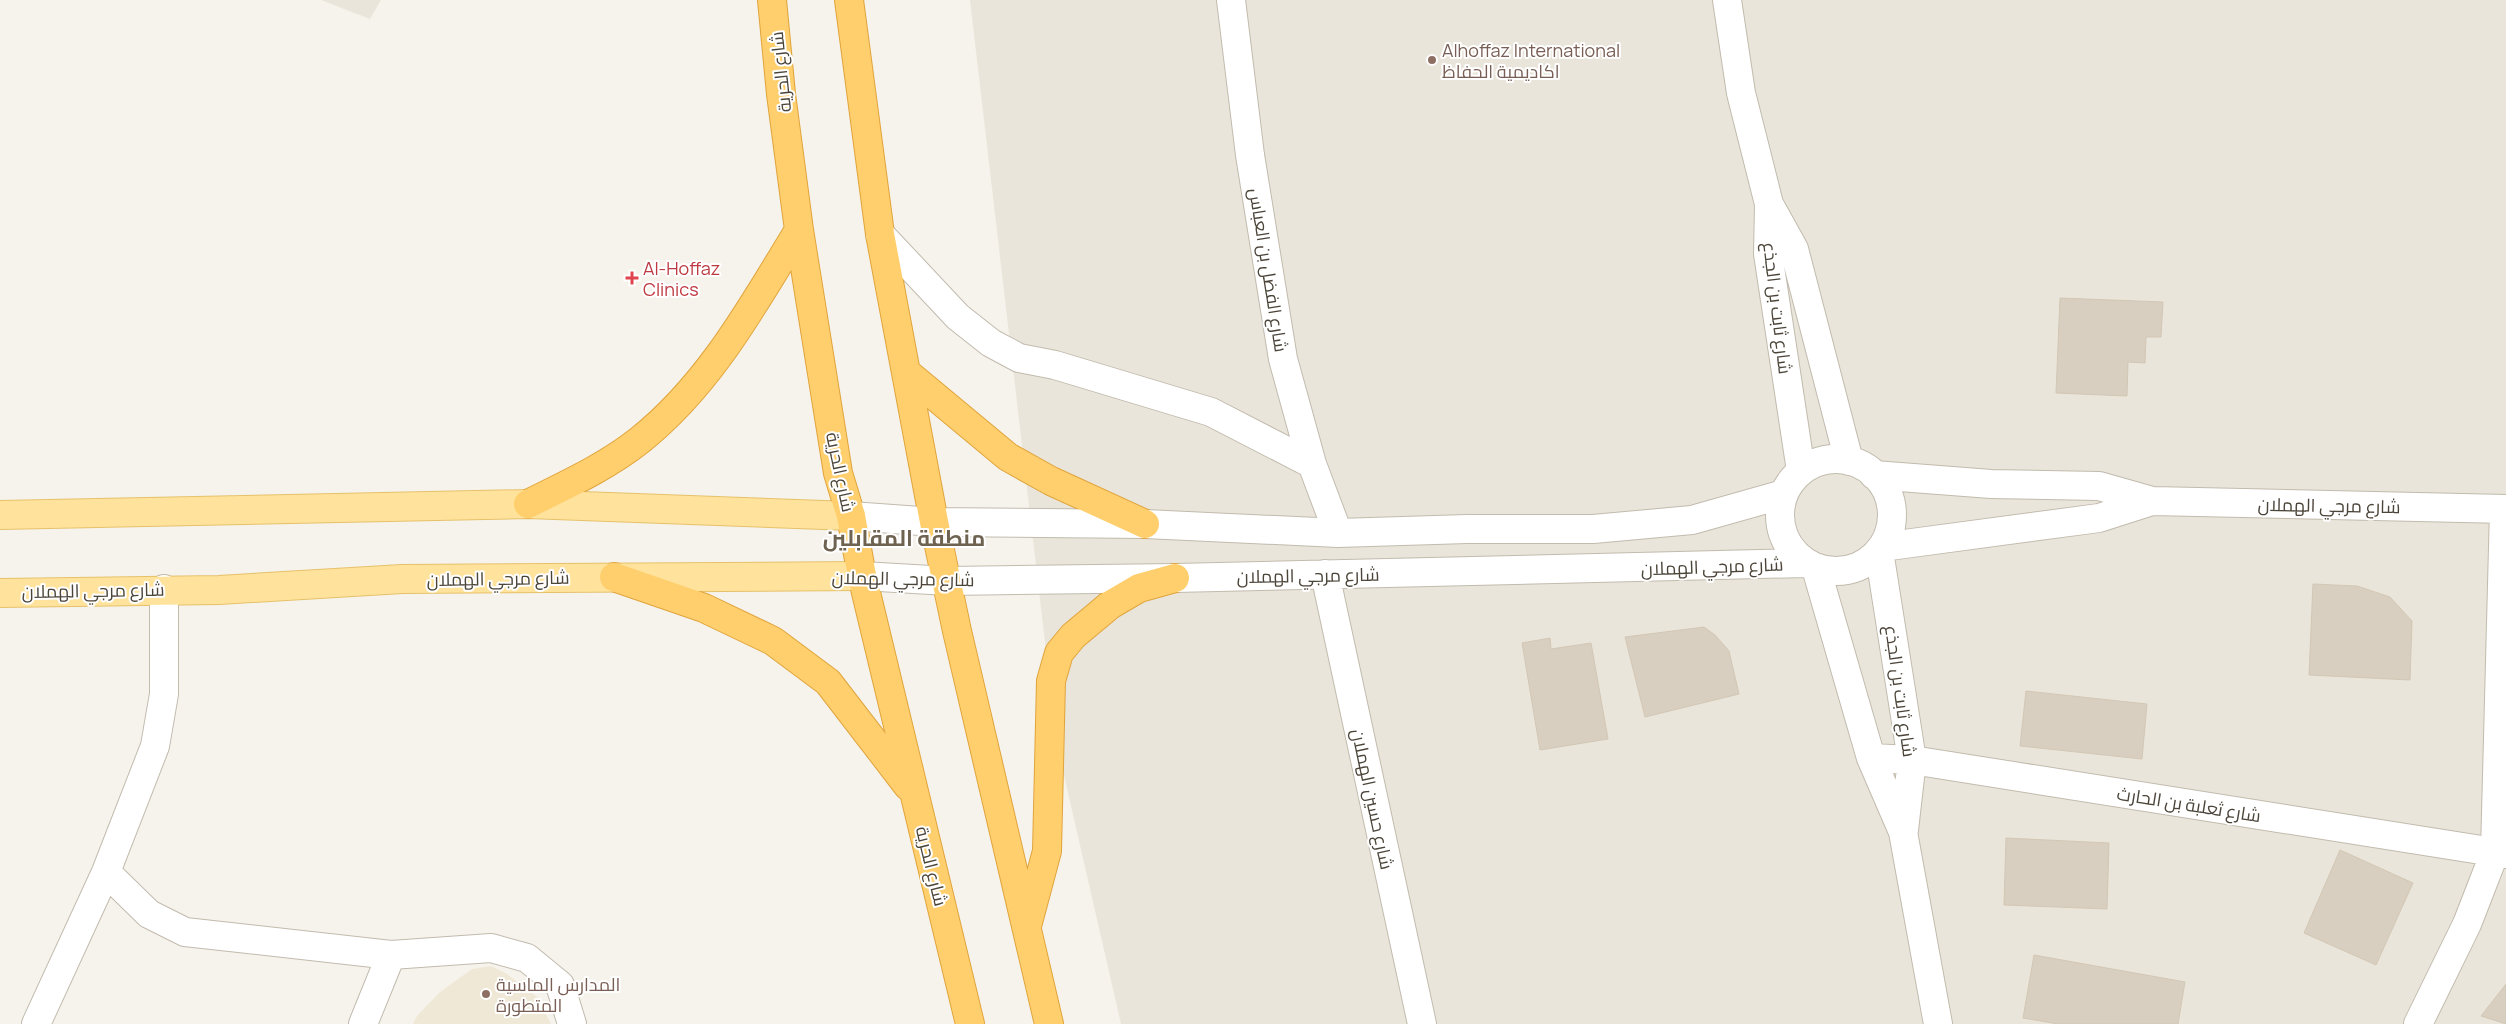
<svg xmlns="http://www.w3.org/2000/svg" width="2506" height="1024" font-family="Manrope,Cairo,sans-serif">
<rect width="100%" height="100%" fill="#f6f3ec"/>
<path fill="#eae5da" d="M321 0H381L370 19Z
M970 0H2506V1024H1121L1057 745Z"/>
<path fill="#efe8d6" d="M491 966 507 974 537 997 551 1024H413L417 1016 440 992 472 969Z"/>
<path fill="#d8cfc1" stroke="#d3c7b4" d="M2060 298 2163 302 2161 337H2146L2145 363 2128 362 2127 396 2056 393Z
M2313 584 2357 586 2390 597 2412 621 2410 680 2309 675Z
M1704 627 1715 635 1729 651 1739 694 1645 717 1625 637Z
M1550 638 1551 649 1591 643 1608 739 1540 750 1522 643Z
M2026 691 2147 704 2142 759 2020 746Z
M2006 838 2109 843 2107 909 2004 905Z
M2340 850 2413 883 2376 965 2304 933Z
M2034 955 2185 982 2178 1024H2058L2023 1018Z
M2506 984V1024L2481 1016Z"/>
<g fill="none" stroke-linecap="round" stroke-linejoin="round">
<g stroke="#c2bbae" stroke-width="30">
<path id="minor" d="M1231 0 1250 155 1283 359 1312 464 1338 533
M1727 0 1741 93 1769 204 1794 249 1849 461
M1769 205 1768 254 1801 471
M880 234 958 317 991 343 1019 358 1055 365 1211 412 1312 464
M1780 515a56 56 0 1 1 112 0a56 56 0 1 1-112 0Z
M1874 475 1991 484 2099 486 2152 501 2506 509
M851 516 934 522 1145 524 1338 533 1467 529H1593L1692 520 1784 494
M1882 547 2099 518 2152 501
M1879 551 1912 760 1904 830
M1816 568 1871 758 1903 832 1938 1024
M1325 574 1422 1024
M862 576 948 581 1175 578 1805 563
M1871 758 1912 760 2506 854
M106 872 149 914 185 932 391 955 491 948 527 958 560 985 572 1024
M36 1024 106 872 155 746 164 694V589
M363 1024 391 955
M2418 1024 2467 924 2495 852 2504 509"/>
</g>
<g stroke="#e6c16a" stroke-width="30">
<path id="major" d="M0 515 528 504 851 516
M0 593 219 590 402 579 862 576"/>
</g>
<g stroke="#e0a43c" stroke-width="30">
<path id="highway" d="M772 0 781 94 799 230 838 473 851 516 862 576 970 1024
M849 0 880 234 934 522 957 631 1049 1024
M907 373 1008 457 1051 481 1145 524
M528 504C566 485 606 467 640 440 710 384 753 305 799 230
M614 577 704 608 773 641 828 682 908 786
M1027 926 1047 851 1051 681 1059 653 1073 636 1110 605 1139 588 1175 578"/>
</g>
<use href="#minor" stroke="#fff" stroke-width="28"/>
<use href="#major" stroke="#ffe39c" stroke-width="28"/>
<use href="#highway" stroke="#ffcf6e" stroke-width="28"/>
</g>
<g fill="#8d6e63" stroke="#fff" stroke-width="2">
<circle cx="1432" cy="60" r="5"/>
<circle cx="486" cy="994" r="5"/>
</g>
<path fill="#e0444e" stroke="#fff" stroke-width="2" d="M629.5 270.5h5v5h5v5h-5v5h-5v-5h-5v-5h5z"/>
<g text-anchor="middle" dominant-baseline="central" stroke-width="4" stroke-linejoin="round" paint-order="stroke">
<g font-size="18" fill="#785e54" stroke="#fff" text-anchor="start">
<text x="1442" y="50">Alhoffaz International<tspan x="1442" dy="21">اكاديمية الحفاظ</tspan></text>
<text x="496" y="984">المدارس الماسية<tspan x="496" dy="21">المتطورة</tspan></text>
</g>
<g font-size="18" fill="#4b4439" stroke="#fff">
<text transform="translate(780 72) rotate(-96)">شارع الحرية</text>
<text transform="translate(1269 270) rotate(81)">شارع الفضل بن العباس</text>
<text transform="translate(1778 308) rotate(83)">شارع ثابت بن الجذع</text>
<text transform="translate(841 472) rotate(78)">شارع الحرية</text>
<text transform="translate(2329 505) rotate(1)">شارع مرجي الهملان</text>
<text transform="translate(1712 566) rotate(-2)">شارع مرجي الهملان</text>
<text transform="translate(1308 575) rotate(-1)">شارع مرجي الهملان</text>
<text transform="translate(498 578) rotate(-1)">شارع مرجي الهملان</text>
<text transform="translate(903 578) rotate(1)">شارع مرجي الهملان</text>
<text transform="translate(93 590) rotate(-1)">شارع مرجي الهملان</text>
<text transform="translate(1901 691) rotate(82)">شارع ثابت بن الجذع</text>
<text transform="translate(1373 799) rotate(78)">شارع حسين الهملان</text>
<text transform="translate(2189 804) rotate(9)">شارع ثعلبة بن الحارث</text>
<text transform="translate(932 866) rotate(76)">شارع الحرية</text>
</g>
<g font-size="18" fill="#be3a42" stroke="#fff" text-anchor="start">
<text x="643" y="268">Al-Hoffaz<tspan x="643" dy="21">Clinics</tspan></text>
</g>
<g font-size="22" font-weight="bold" fill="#6e6250" stroke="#fff">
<text x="904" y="538">منطقة المقابلين</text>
</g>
</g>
</svg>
